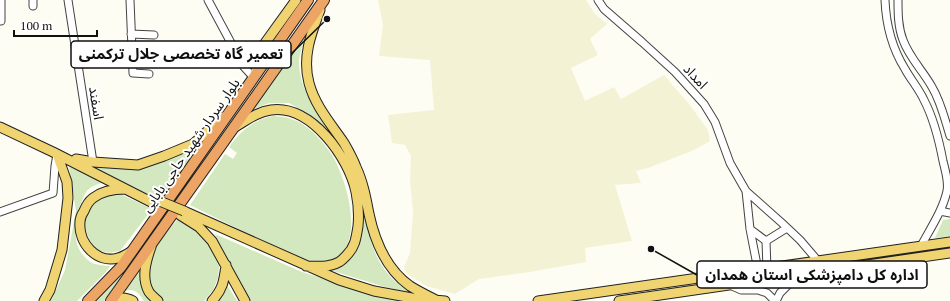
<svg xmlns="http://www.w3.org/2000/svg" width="950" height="301" font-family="'PT Serif','Noto Sans Arabic',serif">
<rect width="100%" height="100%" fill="#fefdf4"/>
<path fill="#f4f2d5" d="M378 0H586L595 14 607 24 590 39 598 55 571 68 585 101 614 87 621 99 664 75 690 105 708 130 710 141 694 150 648 168 636 171 641 183 615 185 632 241 585 248 586 262 530 272 479 279 455 294 426 286 407 274 404 267 410 253 413 212 410 180 411 156 405 145 392 143 388 115 434 110 430 60 379 56 383 25Z"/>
<path fill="#d3e8bf" d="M305 36C303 43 300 52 299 60 298 89 318 113 333 136L309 114 289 103H269L253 109Z
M240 96 165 203 86 165 134 166 208 133Z
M273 116C282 116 291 118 299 122 312 129 324 143 332 155 353 191 372 277 301 260L190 205 225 154 233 159 237 153 229 147C241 131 253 120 273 116Z
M69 167 105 182C98 184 90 186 86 192 79 203 73 232 77 244 78 250 86 260 92 263 97 265 105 266 110 266L106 272 77 301H51L65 270 76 211Z
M114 191 152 209 120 251C114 252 106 254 101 251 91 247 83 229 85 219 87 214 90 209 93 205 98 198 106 195 114 191Z
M363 206C369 234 372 261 396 282 401 286 406 289 411 293L385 287 330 270C335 268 340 267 344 264 365 253 363 226 363 206Z
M178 219 207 238 219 266 218 278 213 290 204 301H162L152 290 149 280 148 264 155 245Z
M950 219V236L935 238 943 220Z
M215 234 302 272 374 295 427 301H247L227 265Z
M131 265 104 301H96Z
M141 270 146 294 151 301H144C139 293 134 288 125 291Z
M227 285 237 301H218L223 295Z"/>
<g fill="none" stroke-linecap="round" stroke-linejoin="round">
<g stroke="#434343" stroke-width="9">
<path id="minor" d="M1 0V21
M68 0 93 162
M130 0 133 73 149 74
M208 0 244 67 254 78
M598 0 604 9 642 42 675 72 704 104 715 122 730 163 746 191 782 223 800 240 818 261
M885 0C886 25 892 48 905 69 911 80 919 89 924 100 934 119 939 140 943 161 945 170 949 181 947 191 943 210 930 229 921 246
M898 0C898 13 898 27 903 40 909 57 923 71 932 87 941 102 945 120 950 136
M33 6V0
M131 34 154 35
M132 46H147
M746 191 750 229 758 270
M940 211 950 213
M0 212 53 193 55 166 57 154
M750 229 766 241 787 228
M766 241 767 269
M730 285 741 290H758L767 293 775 301
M776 301 780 293 797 276"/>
</g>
<g stroke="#212121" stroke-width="11">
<path id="major" d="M320 10C311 34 302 57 309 83 315 106 331 124 344 143 348 150 353 159 356 167 363 182 366 198 369 214 375 242 386 269 410 286 418 291 428 296 436 300
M255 75 260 50 296 0
M0 127 53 152 155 204
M235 127C247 120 257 112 271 110 311 104 349 158 356 192 358 202 359 216 358 226 356 239 355 247 346 256 344 258 341 261 339 262 329 268 317 266 306 266
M76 159 93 162 138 165 164 156 193 144 223 117
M125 189C114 189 102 191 93 198 89 201 86 206 84 211 82 214 80 218 80 222 78 243 97 264 118 258 123 257 127 254 132 251
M184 211 339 280 374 291 412 298 445 301
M180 215 199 227 212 241 245 301
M151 247C146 261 141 278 149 292 151 295 155 298 158 301
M112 300C120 297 126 297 133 301
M44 301 50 290 62 250 68 198 67 182 57 154
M212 301C223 289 224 281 226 265
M538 301 950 242
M619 301 950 253"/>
</g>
<g stroke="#212121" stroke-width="12">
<path id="highway" d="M88 301 121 267 308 0
M111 301 324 0"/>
</g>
<use href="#minor" stroke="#fff" stroke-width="7"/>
<use href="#major" stroke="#f0d472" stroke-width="9"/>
<use href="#highway" stroke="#eca565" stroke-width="10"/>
<g stroke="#212121" stroke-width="11" stroke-linecap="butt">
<path id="major-bridge" d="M157 200 184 211"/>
</g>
<use href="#major-bridge" stroke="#f0d472" stroke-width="9"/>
</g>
<g text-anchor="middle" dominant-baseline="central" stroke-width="4" stroke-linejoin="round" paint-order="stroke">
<g font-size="14" fill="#101010" stroke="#fff">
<text transform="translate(696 76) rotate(47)">امداد</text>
<text transform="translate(97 103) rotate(81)">اسفند</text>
<text transform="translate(190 145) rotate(-55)">بلوار سردار شهید حاجی بابایی</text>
</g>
</g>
<path fill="none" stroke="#101010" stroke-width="1.5" d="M327 19L291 54M651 249L697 275"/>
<g fill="#101010" stroke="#fff" stroke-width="1.5">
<circle cx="327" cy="19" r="4"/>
<circle cx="651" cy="249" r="4"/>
</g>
<g fill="#fff" stroke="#101010" stroke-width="1.5">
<rect x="71" y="41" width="220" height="27" rx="4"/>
<rect x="697" y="261" width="230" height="27" rx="4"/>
</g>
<g font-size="15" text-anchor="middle" font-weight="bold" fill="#101010">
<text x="181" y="59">تعمیر گاه تخصصی جلال ترکمنی</text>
<text x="812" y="280">اداره کل دامپزشکی استان همدان</text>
</g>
<path d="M14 30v6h83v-6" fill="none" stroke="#101010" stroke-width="2"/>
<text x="20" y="30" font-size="12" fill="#101010" stroke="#ffffff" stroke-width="3" paint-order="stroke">100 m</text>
</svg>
